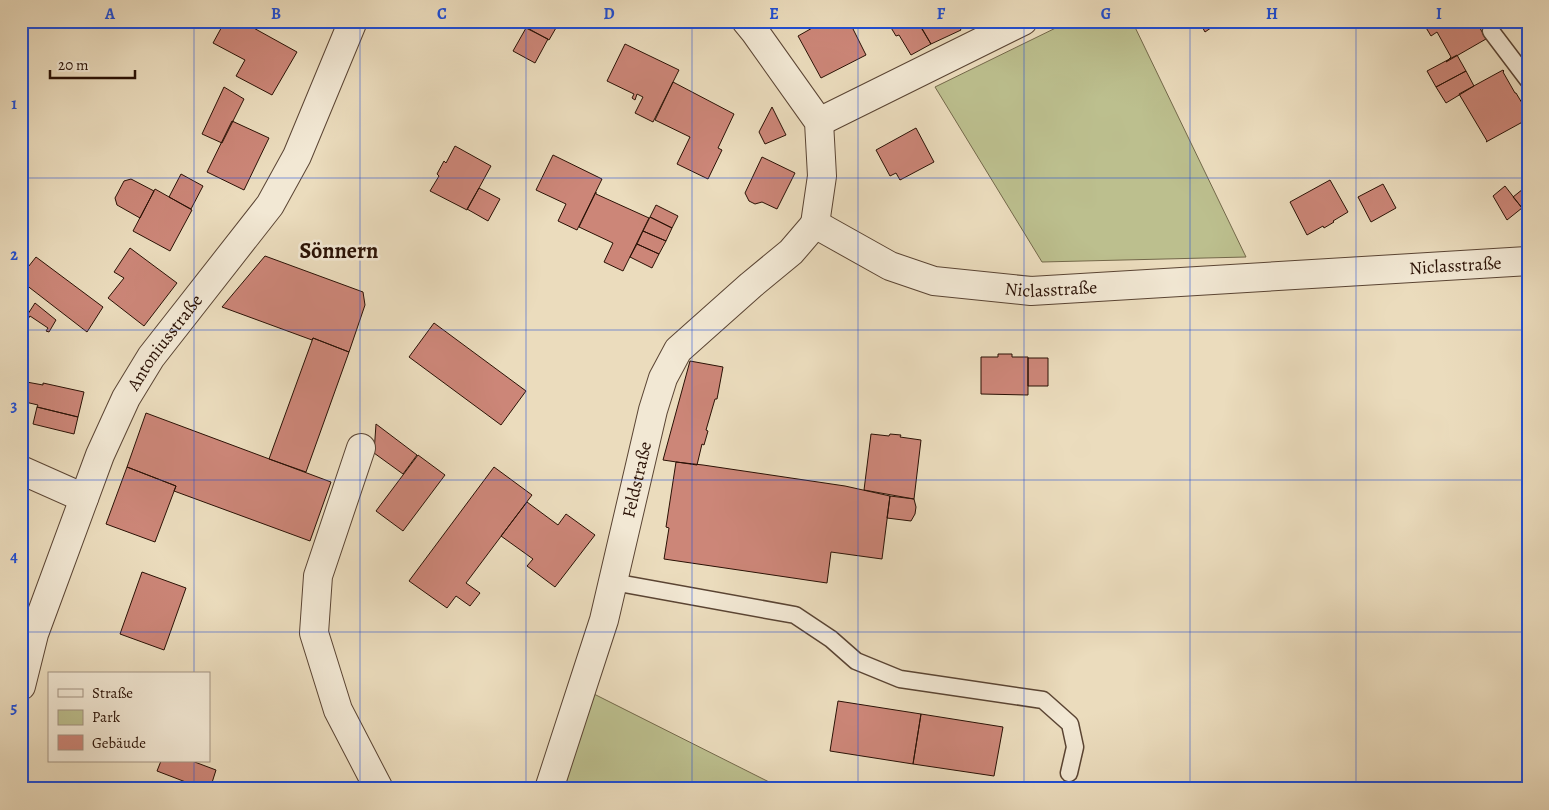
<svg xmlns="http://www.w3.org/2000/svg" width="1549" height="810" font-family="Alegreya,serif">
<rect width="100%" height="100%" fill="#ebdcbd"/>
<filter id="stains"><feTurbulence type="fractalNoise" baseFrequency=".004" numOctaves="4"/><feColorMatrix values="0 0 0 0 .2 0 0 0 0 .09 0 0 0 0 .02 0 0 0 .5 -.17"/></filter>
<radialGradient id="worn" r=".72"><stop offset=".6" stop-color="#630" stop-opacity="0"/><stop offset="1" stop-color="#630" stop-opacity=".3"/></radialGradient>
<path fill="#bcbf8e" stroke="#73684a" d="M1070 21H1132L1246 257 1042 262 935 87Z
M588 691 783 789H555Z"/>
<path fill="#cc8678" stroke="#2a1105" d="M225 21H241L297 52 272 95 236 76 245 60 213 43Z
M515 21H560L549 40Z
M811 21H849L866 55 821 78 798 36 814 27Z
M887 21H917L931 44 911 55 899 35 896 36Z
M927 21H956L961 30 931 44 920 25Z
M1199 21H1221L1205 32Z
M1422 21H1476L1486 39 1446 62 1451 57 1437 32 1431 36Z
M1518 21H1528V35Z
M526 28 548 39 535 63 513 51Z
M625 44 679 70 653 122 635 113 643 97 637 94 635 100 632 98 634 94 607 81Z
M1457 55 1466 71 1436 87 1427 71Z
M1503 70 1504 71 1503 72 1515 93H1516L1528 113V119L1486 142 1487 141 1459 94Z
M1466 71 1474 86 1446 103 1436 87Z
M673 82 734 114 718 148 722 150 708 179 677 164 690 137 655 120Z
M224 87 244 99 222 143 202 134Z
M772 107 786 135 765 144 759 132Z
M232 121 269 138 244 190 207 172Z
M916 128 934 162 900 180 896 173 890 176 876 150Z
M455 146 491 166 467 210 430 191 439 176 437 174 444 161 446 163Z
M553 155 602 179 577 230 558 221 566 204 536 190Z
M762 157 795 173 777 209 762 202 755 204 749 201 745 193Z
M181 174 203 186 191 209 169 197Z
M131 179 154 191 140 218 117 205 115 198 124 181Z
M1330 180 1348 212 1333 221 1334 222 1324 228 1323 226 1307 235 1290 202Z
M1383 184 1396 208 1371 222 1358 197Z
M1528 185V215L1513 197Z
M1505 186 1522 208 1507 220 1493 196Z
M479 188 500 199 488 221 467 209Z
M155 189 192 210 170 251 133 231Z
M596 192V194L649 218 623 271 604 262 613 243 579 227Z
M656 205 678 216 672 228 650 217Z
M650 217 672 228 666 241 643 231Z
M643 231 666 241 659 254 637 244Z
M637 244 659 254 652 268 630 257Z
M130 248 177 283 144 326 108 298 124 278 114 272Z
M265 256 363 292 365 305 349 352 313 338 312 340 222 307Z
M36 257 103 307 87 332 21 281V276Z
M35 303 56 320 49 332 46 331 48 328 30 316 28 319 26 317Z
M434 323 526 391 501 425 409 357Z
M313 338 349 352 306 472 269 459Z
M998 354H1012V357H1028V395L981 394V357H998Z
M1028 358H1048V386H1028Z
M690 361 723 367 717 399H715L706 430 708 431 704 445 702 444 697 465 663 460Z
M21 381 43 385V383L84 392 78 417 37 407 38 405 21 401Z
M37 407 78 417 74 434 33 424Z
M146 413 331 482 310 541 174 491 176 486 127 467Z
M376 424 417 455 403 474 374 453Z
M871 434 889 436 890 434 901 435 900 437 921 440 914 499 864 490Z
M418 455 445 475 403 531 376 511Z
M676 462 703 465 845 486 890 496 882 559 831 552 827 583 664 559 669 528 666 527Z
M127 467 176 486 155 542 106 524Z
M494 467 532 495 466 583 480 593 470 606 456 596 447 608 409 581Z
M890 496 914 499 916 507 915 514 911 521 887 518Z
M527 502 558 525 566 514 595 535 555 587 527 566 533 559 501 536Z
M142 572 186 588 164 650 120 634Z
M838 701 921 714 913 764 830 751Z
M921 714 1003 727 994 776 913 764Z
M161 761H192L216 770 210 789H204L157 771Z"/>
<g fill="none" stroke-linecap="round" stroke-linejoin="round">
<g stroke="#5a4433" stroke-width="19">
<path id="service" d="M1491 31 1528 80
M613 582 795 615 831 639 856 661 900 679 1043 700 1070 724 1075 747 1069 773"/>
</g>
<g stroke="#5a4433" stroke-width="30">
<g id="minor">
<path d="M746 21 755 32 819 122 822 176 815 224"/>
<path d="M819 122 1023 21"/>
<path id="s1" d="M815 224 890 266 934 281 1031 291 1528 261"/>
<path d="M361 448 318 576 314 633 338 710 379 789"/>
<path d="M21 470 84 498"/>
<path id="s2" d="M549 789 604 620 653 410 663 378 678 350 751 285 791 252 815 224"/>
</g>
</g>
<g stroke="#5a4433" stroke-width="30">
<g id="tertiary">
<path id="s3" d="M21 686 34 634 100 455 126 398 151 357 270 205 297 156 353 21"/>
</g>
</g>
<use href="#service" stroke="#f2e8d4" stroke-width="16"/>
<use href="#minor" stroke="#f2e8d4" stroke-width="28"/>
<use href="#tertiary" stroke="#f2e8d4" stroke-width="28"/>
</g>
<path fill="none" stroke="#1d4ed8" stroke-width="1" stroke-opacity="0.55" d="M194 21V674M360 21V789M526 21V789M692 21V789M858 21V789M1024 21V789M1190 21V789M1356 21V789M21 178H1528M21 330H1528M21 480H1528M21 632H1528M194 761V789"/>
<g text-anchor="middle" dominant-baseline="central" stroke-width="5" stroke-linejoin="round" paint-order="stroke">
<g font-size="18" fill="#2a1105" stroke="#f2e8d4">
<text stroke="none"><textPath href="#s1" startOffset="655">Niclasstraße</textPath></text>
<text stroke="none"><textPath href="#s1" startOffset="250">Niclasstraße</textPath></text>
<text stroke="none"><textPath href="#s3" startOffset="375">Antoniusstraße</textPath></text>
<text stroke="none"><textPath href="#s2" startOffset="322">Feldstraße</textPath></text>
</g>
<g font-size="22" font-weight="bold" fill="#2a1105" stroke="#f2e8d4">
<text x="339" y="251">Sönnern</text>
</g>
</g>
<rect width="1549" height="810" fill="none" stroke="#ebdcbd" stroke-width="55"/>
<rect x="48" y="672" width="162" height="90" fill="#f2e8d4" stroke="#a29281"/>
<rect x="58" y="689" width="25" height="8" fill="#f2e8d4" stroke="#a29281"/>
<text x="92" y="698" font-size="15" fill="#2a1105">Straße</text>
<rect x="58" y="710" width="25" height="15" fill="#bcbf8e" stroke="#a29281"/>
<text x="92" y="722" font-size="15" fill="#2a1105">Park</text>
<rect x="58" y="735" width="25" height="15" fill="#cc8678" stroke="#a29281"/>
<text x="92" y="748" font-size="15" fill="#2a1105">Gebäude</text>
<path d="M50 70v8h85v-8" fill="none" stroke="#2a1105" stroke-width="2.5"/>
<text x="58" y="70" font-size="15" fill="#2a1105" stroke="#f2e8d4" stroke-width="4" paint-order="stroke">20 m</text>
<rect x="28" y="28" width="1494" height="754" fill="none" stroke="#1d4ed8" stroke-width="2"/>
<g font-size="16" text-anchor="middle" font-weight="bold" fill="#1d4ed8">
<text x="110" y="19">A</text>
<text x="276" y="19">B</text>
<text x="442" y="19">C</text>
<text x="609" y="19">D</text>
<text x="774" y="19">E</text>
<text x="941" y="19">F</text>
<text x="1106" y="19">G</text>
<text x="1272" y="19">H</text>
<text x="1439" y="19">I</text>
<text x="14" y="109">1</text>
<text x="14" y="260">2</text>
<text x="14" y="411">3</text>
<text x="14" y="562">4</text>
<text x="14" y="713">5</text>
</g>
<rect width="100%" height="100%" filter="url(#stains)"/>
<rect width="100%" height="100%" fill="url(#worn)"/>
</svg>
